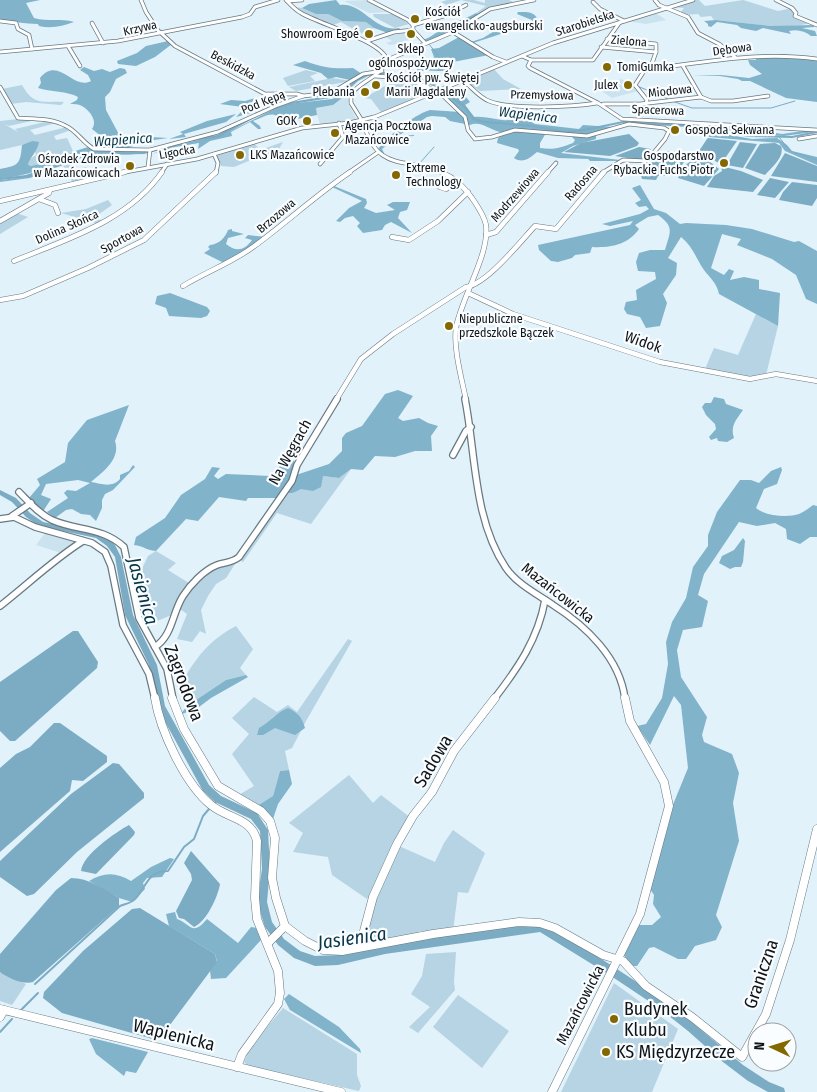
<svg xmlns="http://www.w3.org/2000/svg" width="817" height="1092" viewBox="0 0 817 1092" font-family="'Fira Sans Condensed',sans-serif">
<style>
.built{fill:#cbe3ef}
.green{fill:#b6d4e3}
.forest{fill:#81b3cb;fill-rule:evenodd}
.water{fill:#7bacc4}
.lines{fill:none;stroke-linecap:round;stroke-linejoin:round}
.stream-far1{stroke:#7bacc4;stroke-width:1}
.stream{stroke:#7bacc4;stroke-width:2}
.river{fill:#7bacc4;fill-rule:evenodd}
.minor-far3-casing{stroke:#6a7981;stroke-width:4.5}
.minor-far2-casing{stroke:#6a7981;stroke-width:5.5}
.minor-far1-casing{stroke:#6a7981;stroke-width:8}
.minor-casing{stroke:#6a7981;stroke-width:9}
.minor-far3{stroke:#fff;stroke-width:3}
.minor-far2{stroke:#fff;stroke-width:4.5}
.minor-far1{stroke:#fff;stroke-width:5.5}
.minor{stroke:#fff;stroke-width:8}
.poi-dot{fill:#836800;stroke:#fafdff;stroke-width:2}
.labels{text-anchor:middle;dominant-baseline:central;stroke-width:4.5;stroke-linejoin:round;paint-order:stroke}
.far-poi-label{font-size:12px;fill:#0e1417;stroke:#fafdff;text-anchor:start}
.far-street-label{font-size:12px;fill:#0e1417;stroke:#fafdff}
.far-water-label{font-size:14px;font-style:italic;fill:#083546;stroke:#fafdff}
.street-label{font-size:15px;fill:#0e1417;stroke:#fafdff}
.near-street-label{font-size:18px;fill:#0e1417;stroke:#fafdff}
.near-poi-label{font-size:18px;fill:#0e1417;stroke:#fafdff;text-anchor:start}
.near-water-label{font-size:19px;font-style:italic;fill:#083546;stroke:#fafdff}
</style>
<rect width="100%" height="100%" fill="#e1f2fb"/>
<g class="built">
<path d="M368,0L392,12L369,13L344,1Z"/>
<path d="M654,12L666,20L646,24L626,21Z"/>
<path d="M412,31L416,36L407,37L408,40L402,42L411,48L407,50L397,44L390,45L386,43L392,41L384,36L395,32Z"/>
<path d="M621,79L634,85L638,91L612,98L600,90L622,85L618,80Z"/>
<path d="M349,94L348,103L356,118L355,120L320,124L315,108L333,105L338,100Z"/>
<path d="M46,532L78,541V543L61,553L36,545Z"/>
</g>
<g class="green">
<path d="M447,0H474L485,3V0H509L517,4L494,8L479,15L476,13L486,6L461,0L447,5L441,2Z"/>
<path d="M695,0H699L705,6L743,0L778,11L792,8L795,10L794,15L811,23C779,31 746,22 714,20L711,16L701,17L698,14L684,15L680,13L684,8L670,7Z"/>
<path d="M294,7L302,8L316,14H328L342,21L366,22L374,28L355,36L346,32L353,29L341,22L331,26Z"/>
<path d="M373,14H394L409,24L395,28L374,17Z"/>
<path d="M493,68L503,79L521,89L480,91L463,80Z"/>
<path d="M306,70L318,73L310,76L315,81L288,86L283,78Z"/>
<path d="M332,78L351,81L296,91L289,87Z"/>
<path d="M405,79L434,90L381,112L371,99L364,98L385,86Z"/>
<path d="M22,85C34,106 42,101 64,102L61,105L26,102L11,104L2,89Z"/>
<path d="M28,118L40,119L9,126L4,124L18,132L15,129L49,121L56,123L30,130L35,135L67,127L71,130L54,136L56,140L67,138L73,151L55,161L30,166L28,164L30,159L36,155L32,141L22,145L0,150V121Z"/>
<path d="M283,142L273,159L263,155L234,167L221,166L217,155L254,143L260,150Z"/>
<path d="M70,162L73,170L87,167L84,180L73,183L63,165Z"/>
<path d="M108,200L112,205L95,217L104,221L98,224L61,213L86,209Z"/>
<path d="M16,213L28,217L0,234V222Z"/>
<path d="M756,314L778,326L766,375L753,378L705,369L714,348L738,355Z"/>
<path d="M351,469L311,524L277,513L243,562L239,560L283,493H293L323,476L339,478Z"/>
<path d="M156,551L176,563L168,570L192,585L174,614L157,621L140,573L148,556Z"/>
<path d="M235,564L226,578L216,584L208,596L201,610L206,634L200,631L192,642L177,639L187,614L180,609L186,595L209,573L216,567Z"/>
<path d="M236,626L253,649L240,668L246,675L226,680L193,702L184,679C198,655 211,639 236,626Z"/>
<path d="M348,639L352,641L306,721L292,748L285,751L289,770L280,771L273,796L257,806L237,796L254,786L232,754L249,734L232,718L254,697L277,712L288,705L297,712Z"/>
<path d="M349,775L373,803L381,795L411,818L367,899L332,875L328,857L293,852L303,833L289,823Z"/>
<path d="M453,830L485,853L468,893L458,892L453,931H419L420,934L368,941C368,907 385,876 399,846L435,862L444,843Z"/>
<path d="M456,952L454,982L455,990L418,1033L409,1027L430,1007L411,994L422,976L426,954Z"/>
<path d="M0,972L26,984L12,1005L0,1001Z"/>
<path d="M614,983L678,1029L652,1092H561Z"/>
<path d="M458,995L509,1031L482,1068L433,1027Z"/>
<path d="M283,1008L357,1054V1075L361,1086L359,1091L248,1066L244,1062L251,1046Z"/>
</g>
<g class="forest">
<path d="M0,0H40L26,3L34,18C48,22 61,18 74,22C63,26 51,29 39,26L38,24C25,24 13,21 0,21Z"/>
<path d="M336,0L340,5C363,2 375,33 399,28L401,30L388,33L374,28L366,22L342,21L328,14H316L302,8L309,4Z"/>
<path d="M518,12C528,12 536,11 539,23L522,28L526,31L516,29L473,43L471,42L483,38L501,27L498,25L502,23L518,26L532,22V20L517,14Z"/>
<path d="M476,13L479,15L452,31L425,43L422,40C432,38 438,30 446,26C456,21 466,19 476,13Z"/>
<path d="M716,20L771,26L815,25L814,27L802,28L815,31L817,36H811C805,31 797,29 789,31L791,34L763,28L756,31L741,28L737,25L717,22L711,27L708,26V24L704,21Z"/>
<path d="M461,36L489,55L453,62L446,67L449,69C436,75 424,65 413,76L407,74L421,67L437,65L431,61L434,57L431,49L439,48Z"/>
<path d="M168,41L172,44L155,57L136,66L118,64L117,61L137,53L146,46Z"/>
<path d="M783,54L817,59V102L786,98L750,81H742L738,79L720,76H692L721,75L749,78L762,74L750,65L748,60H756L755,55Z"/>
<path d="M305,61C324,68 334,69 353,68L362,74L350,80L336,77L328,79L321,73L293,65Z"/>
<path d="M84,67L94,71L102,69L110,72L120,68L125,69L127,73L116,79L110,92L105,97L106,110L123,142L129,143L151,137L168,138L140,142L125,150L108,149L106,140L92,129C98,121 90,111 82,106C78,104 74,104 70,104L77,100L78,97C68,91 50,92 38,88L41,83L40,78C58,55 74,91 91,81L88,75L80,70Z"/>
<path d="M446,88L456,94L466,97L470,102L465,105L474,117C485,116 492,119 502,120C514,121 525,117 535,124L579,129L583,125L613,127L596,134V139L573,146L561,153L620,160L619,161H590L588,159L558,158L537,152C530,158 523,164 514,158L519,151L518,149L497,143L498,138L507,132C493,135 482,118 468,126L466,117L439,91ZM546,133L570,135L575,140L573,143C560,148 553,150 540,148V143Z"/>
<path d="M340,96L342,98L333,105L316,108L317,115L282,122C275,108 264,117 253,121L260,126L261,129H258L250,122L231,132L232,136L210,141L198,149L199,143L175,147L152,154L175,145L223,135L268,112L288,104L332,99Z"/>
<path d="M255,98L249,107L251,113L236,117L243,110V107L220,104L231,100L245,101Z"/>
<path d="M430,110L460,112L465,117V124L450,121L445,117L432,116L427,117L398,136L414,135V136L397,137L382,149L384,153L381,154L377,150C390,135 411,116 430,110Z"/>
<path d="M236,114L226,122L184,134L186,137L169,139L183,134L180,132L207,121Z"/>
<path d="M670,123L725,126L743,130L752,128L765,129L769,132L782,134L810,130L814,132L784,136L764,135Z"/>
<path d="M696,129L752,139L777,138L787,145L792,151L817,157V165L785,151L779,143L709,137L708,132L686,130Z"/>
<path d="M32,141L39,142C37,152 31,156 28,164L30,166L55,161L72,152L88,147L126,152L147,151C129,159 106,150 86,154C55,161 33,177 0,178V169C19,165 20,165 22,145Z"/>
<path d="M105,154H112L103,163H96L97,159L87,157L78,159L30,178L0,182V180C38,177 68,157 105,154Z"/>
<path d="M640,185L654,209L666,213L680,224L686,223L726,225L752,229L794,242L799,241L817,251V304L806,299L796,275L772,259L737,245L741,239L722,234L711,268L724,275L729,269L734,271L730,280L744,277L759,280V289L780,293L778,326L719,294C717,283 710,278 704,270C695,257 694,248 681,237L668,258L677,263L676,275L663,294L667,303L660,326L646,328L640,317L627,314L624,309L626,302L637,300L636,290L656,279L655,272L638,271L636,262L639,253L650,250H665C670,232 675,227 658,215L648,217L635,225L639,229C628,245 610,248 592,247L590,253L575,255L572,258L558,262L551,261L539,250L538,245L630,225L633,221L610,226L602,224L640,214L649,209L646,206L639,207L635,203L641,200L632,188Z"/>
<path d="M334,186L366,199L367,203L364,208L376,213L395,210L387,205L393,202H410L407,210L400,212L398,218L412,233L391,222L385,225L382,230L363,233L357,226L360,223L353,216L345,218L340,222L336,221L349,208L362,201L332,187Z"/>
<path d="M232,229V231L244,234L228,238L226,244C236,252 244,251 252,240L245,238L248,235L266,237L221,266L222,262L204,253L210,249L208,247L210,245C219,244 225,238 228,230Z"/>
<path d="M170,293L207,307L210,311L207,316L201,318L169,316L166,308L155,304L157,296Z"/>
<path d="M398,390L413,396L398,418L403,421L419,418L428,423L438,426L431,436L432,451H415L395,457L375,456L363,470L351,469L339,478L323,476L321,487L313,491L301,489L293,493H281L277,498H248L246,501L219,497L198,521L186,519L156,551C145,550 144,546 134,545L136,537L165,518L181,495L205,479L212,467L220,468L214,476L218,479L226,474L270,476L280,466L277,461L284,458L293,460L296,465L293,476L329,464L342,451V438L346,433L362,426L385,394Z"/>
<path d="M714,397L724,399L726,404L743,410C736,420 730,426 734,438L727,442L718,441L717,438L711,440L709,437L716,429L715,424L706,415L702,407L705,403H711Z"/>
<path d="M129,405L115,441C121,459 103,472 91,482C102,484 112,488 120,479V475L129,471L133,465L135,467L113,490L105,494L102,500V508L96,521L90,515L81,514L72,509L66,510L55,518L47,512L68,498L64,493L67,490L76,491L90,483L78,480L46,484L41,495L51,499L42,513L29,498L40,485L37,479L65,462L68,443L87,420Z"/>
<path d="M781,467L782,470L777,484L764,489L756,508C765,516 788,518 799,514C804,512 809,508 813,505L817,506V537H810L800,544L787,539L786,529L775,523L757,526L739,522L704,574L698,595L708,601L702,627L683,630L677,650L681,677L707,717L702,735L704,742L732,754L739,773L733,803L739,841L716,915L722,927L716,940L695,946L686,959H678L654,947L649,948L637,966H631L624,955L638,925H652L661,917L653,904L654,895L650,889L672,807L688,768L681,705L674,696L650,745L637,726L646,724L662,698L668,664L666,642L672,622L686,598L693,567L708,546V535L717,512L740,480H751L759,483L771,471Z"/>
<path d="M743,538L745,541L743,562L741,567H735L730,569L719,563L722,556L734,550Z"/>
<path d="M246,675L248,677L211,698L199,707L180,715L187,706L226,680Z"/>
<path d="M288,708C298,713 302,717 305,728L295,735L275,728L263,735H257L259,728C269,723 277,712 288,708Z"/>
<path d="M289,770L292,784L278,804L272,822L257,806L273,796L280,771Z"/>
<path d="M170,858L174,859L162,877L147,878L143,883L145,889L132,902L119,898L89,881C104,872 116,872 131,881L151,867Z"/>
<path d="M175,912L177,919C191,924 192,937 207,919L238,943L251,927L257,928L261,940L226,978L211,979L210,970L217,961L215,954L169,926L166,914Z"/>
<path d="M289,994L339,1027L360,1049L361,1053L290,1010L284,999Z"/>
<path d="M92,1038L148,1052L136,1073L126,1071L124,1076L96,1054L89,1039Z"/>
</g>
<g class="water">
<path d="M629,134L639,143L637,146L610,156L564,152L581,143Z"/>
<path d="M707,139L708,138L737,141L721,164L711,159L695,157Z"/>
<path d="M740,142L757,144L743,168L727,165Z"/>
<path d="M775,143L781,146C785,157 772,167 765,175L745,168L760,144Z"/>
<path d="M639,147L651,149L644,159L640,160L615,156Z"/>
<path d="M661,151L679,152L687,158L674,176H658L656,180L642,179L641,175Z"/>
<path d="M785,153L817,166V182L771,176Z"/>
<path d="M691,160L709,161L719,169L704,186L678,178L681,170Z"/>
<path d="M721,166L741,171L763,180L753,192L707,187L714,176L722,171Z"/>
<path d="M770,178L789,182L775,198L757,195Z"/>
<path d="M792,182L817,185V198L812,206L779,200L783,192Z"/>
<path d="M73,631H78L98,662L97,668L15,741H10L0,731V682Z"/>
<path d="M54,723H60L107,756V762L83,781L72,780L70,791L0,852V768L16,754L30,747Z"/>
<path d="M113,763L119,764L144,793V798L77,852L34,894L27,896L0,877V861L71,794Z"/>
<path d="M129,825L135,832L134,835L96,874L81,871C82,855 116,832 129,825Z"/>
<path d="M191,851L220,884C218,897 206,922 194,927L184,919L179,918L176,911L192,880L191,874L184,863Z"/>
<path d="M71,878C89,878 104,889 119,898V906L33,982C23,985 8,978 0,972V954L56,890Z"/>
<path d="M140,908L215,954L217,962L161,1037L156,1040L62,1013L43,998L44,992L83,951L132,909Z"/>
</g>
<g class="lines">
<g class="stream-far1">
<path d="M439,36L487,9"/>
<path d="M408,76L420,69L445,66V64L439,61L437,54L428,43"/>
<path d="M637,86L647,90"/>
<path d="M649,90L694,88"/>
<path d="M651,91L668,99"/>
<path d="M672,101L692,108H771L795,101"/>
<path d="M779,137L790,151L817,160"/>
<path d="M419,164L434,147"/>
</g>
<g class="stream">
<path d="M214,804L218,799"/>
<path d="M35,984L120,906C124,904 132,903 135,899C146,889 146,871 168,871L184,847L194,839L203,816L209,809"/>
<path d="M21,1010L38,993"/>
<path d="M0,1032L12,1019"/>
</g>
<g class="river">
<path d="M385,72L404,74L424,79L439,86L465,105L475,118L484,121L533,125L564,131L584,129L623,121L687,125L749,135L792,136L817,131V133L792,138L749,137L687,127L623,123L584,131L564,133L533,127L484,123L473,120L463,107L437,88L422,81L404,76L385,74L368,76L358,81L345,93L337,97L292,104L270,111L268,110L291,102L335,95L343,91L356,79L366,74Z"/>
<path d="M255,115L258,116L220,137L187,142L185,141L187,140L217,135Z"/>
<path d="M174,144L176,145V146L144,154L89,155L29,177L0,180V178L26,175L88,153L144,152Z"/>
<path d="M0,490L16,498L30,513L43,522L100,534L110,540L115,545L121,557L133,615L157,665L165,706L209,785L221,796L257,813L268,830L270,869L267,902L272,922L284,939L300,951L315,956L338,955L385,944L541,922L597,956L649,990L682,1014L743,1065L769,1082L784,1088L785,1092H768L748,1081L723,1062L688,1031L659,1008L608,974L540,932L385,954L338,965L315,966L294,958L278,945L265,927L257,902L262,869L260,831L251,819L215,802L203,791L157,707L149,665L125,615L115,557L107,546L96,538L39,526L26,517L12,502L0,495Z"/>
</g>
<defs>
<g id="minor-far3">
<path d="M141,0L146,12L159,32"/>
<path d="M286,0C291,5 295,10 301,13C319,24 382,41 387,60"/>
<path d="M369,0L408,20L413,25V30L425,43"/>
<path d="M655,0L659,5L688,17L698,33L719,44L735,57"/>
<path d="M776,0L792,8L796,13L795,16L817,25"/>
<path d="M287,1L302,0"/>
<path d="M593,2L600,9L624,21"/>
<path d="M0,21L16,23L18,29L29,35L32,49"/>
<path d="M92,23L103,43"/>
<path d="M413,25L447,15L466,5"/>
<path d="M160,32L175,46L265,94H297L303,96"/>
<path d="M453,32L493,57L506,62"/>
<path d="M607,39L656,44V52"/>
<path d="M367,41L394,32L413,30"/>
<path d="M68,46L80,66"/>
<path d="M601,47L656,52L650,69L644,71L635,85L647,100L646,104"/>
<path d="M0,52L118,41L242,17L250,14L255,7L278,0"/>
<path d="M522,56L531,60L528,66L530,68L598,103L622,119L817,130"/>
<path d="M387,60L453,32L490,9L534,0"/>
<path d="M531,60H593L620,22"/>
<path d="M683,66L701,97"/>
<path d="M650,69C706,62 760,51 817,59"/>
<path d="M375,76L405,78L439,92L465,117L468,130L475,139L492,137L515,130L587,136L629,124L664,128L669,131L665,139L647,161L623,160L602,173"/>
<path d="M461,80C471,85 478,97 489,101C510,110 573,107 597,103"/>
<path d="M0,87L18,118C34,119 52,118 66,126C77,131 83,143 94,149L150,150L218,132L278,105L303,96L331,93L363,74L382,71"/>
<path d="M603,104H640L701,97L711,101H733L768,96"/>
<path d="M372,118L553,43L693,0"/>
<path d="M361,119L351,103V94C362,80 381,77 387,60"/>
<path d="M363,122C378,174 404,156 444,173"/>
<path d="M799,139L817,136"/>
<path d="M214,154L218,163L216,173"/>
<path d="M320,164L343,137L339,123"/>
<path d="M148,167L150,150"/>
<path d="M120,173L197,159L302,128L349,123L374,117"/>
<path d="M161,173L167,164"/>
<path d="M348,173L377,153"/>
<path d="M547,173L556,163"/>
</g>
<g id="minor-far2">
<path d="M441,172C455,178 463,186 472,198C478,207 484,215 486,225C490,254 461,298 456,328C453,348 462,380 466,400"/>
<path d="M440,187L446,189L457,180"/>
<path d="M39,199L55,205L58,213"/>
<path d="M0,201L125,172"/>
<path d="M0,221L49,193L50,190"/>
<path d="M486,235L496,232L548,172"/>
<path d="M392,237L409,240L438,221L468,192"/>
<path d="M14,261C67,239 128,221 162,172"/>
<path d="M183,286C206,272 231,263 253,247C286,223 316,195 350,172"/>
<path d="M468,293L513,314L660,362L750,379L776,374L817,381"/>
<path d="M0,300L23,296L88,268L144,240L216,172"/>
<path d="M336,400L361,359L393,334L466,287C487,284 520,242 535,226L556,229L604,172"/>
</g>
<g id="minor-far1">
<path d="M465,399C476,454 473,519 506,568C517,584 537,594 553,605C586,626 620,658 625,699"/>
<path d="M453,455L466,431L471,427"/>
<path d="M19,492C29,502 39,514 52,520C77,531 103,527 124,547L139,618L167,669L173,699"/>
<path d="M12,516L31,503"/>
<path d="M0,519L14,517L35,527L92,543L105,552L111,566L123,625L149,674L155,699"/>
<path d="M0,606C27,585 54,559 83,541"/>
<path d="M155,647C173,635 172,613 183,596C190,585 204,570 217,565C226,562 232,563 239,557L292,481L297,465L337,399"/>
<path d="M494,699C518,668 538,639 545,600"/>
</g>
<g id="minor">
<path d="M155,698C160,730 185,784 211,805C228,819 251,817 257,841L255,898L257,919L278,971L280,993L278,1004L242,1054L237,1067"/>
<path d="M172,698L184,729L218,786L261,811L270,821L275,838L272,878L276,898L285,926L305,941L323,950L342,951L433,934L519,922L540,923L555,928L603,955L623,961L646,986L692,1017L742,1057L766,1014L790,940L817,829"/>
<path d="M268,943L285,926"/>
<path d="M363,945L364,931L373,897L397,844L413,816L432,792L454,751L495,698"/>
<path d="M0,1009L341,1092"/>
<path d="M0,1017L4,1010"/>
<path d="M552,1092L640,914L669,806L664,782L630,721L625,698"/>
</g>
</defs>
<use href="#minor-far3" class="minor-far3-casing"/>
<use href="#minor-far2" class="minor-far2-casing"/>
<use href="#minor-far1" class="minor-far1-casing"/>
<use href="#minor" class="minor-casing"/>
<use href="#minor-far3" class="minor-far3"/>
<use href="#minor-far2" class="minor-far2"/>
<use href="#minor-far1" class="minor-far1"/>
<use href="#minor" class="minor"/>
</g>
<g class="poi-dot">
<circle cx="415" cy="19" r="5"/>
<circle cx="369" cy="34" r="5"/>
<circle cx="411" cy="34" r="5"/>
<circle cx="607" cy="67" r="5"/>
<circle cx="376" cy="85" r="5"/>
<circle cx="628" cy="85" r="5"/>
<circle cx="365" cy="92" r="5"/>
<circle cx="307" cy="121" r="5"/>
<circle cx="675" cy="130" r="5"/>
<circle cx="335" cy="133" r="5"/>
<circle cx="240" cy="155" r="5"/>
<circle cx="724" cy="163" r="5"/>
<circle cx="130" cy="166" r="5"/>
<circle cx="396" cy="175" r="5"/>
<circle cx="449" cy="326" r="5"/>
<circle cx="614" cy="1019" r="5"/>
<circle cx="606" cy="1052" r="5"/>
</g>
<g class="labels">
<g class="far-poi-label">
<text x="425" y="12">Kościół<tspan x="425" dy="14">ewangelicko-augsburski</tspan></text>
<text x="359" y="34" text-anchor="end">Showroom Egoé</text>
<text x="411" y="49" text-anchor="middle">Sklep<tspan x="411" dy="14">ogólnospożywczy</tspan></text>
<text x="617" y="67">TomiGumka</text>
<text x="386" y="78">Kościół pw. Świętej<tspan x="386" dy="14">Marii Magdaleny</tspan></text>
<text x="618" y="85" text-anchor="end">Julex</text>
<text x="355" y="92" text-anchor="end">Plebania</text>
<text x="297" y="121" text-anchor="end">GOK</text>
<text x="345" y="126">Agencja Pocztowa<tspan x="345" dy="14">Mazańcowice</tspan></text>
<text x="685" y="130">Gospoda Sekwana</text>
<text x="250" y="155">LKS Mazańcowice</text>
<text x="714" y="156" text-anchor="end">Gospodarstwo<tspan x="714" dy="14">Rybackie Fuchs Piotr</tspan></text>
<text x="120" y="159" text-anchor="end">Ośrodek Zdrowia<tspan x="120" dy="14">w Mazańcowicach</tspan></text>
<text x="406" y="168">Extreme<tspan x="406" dy="14">Technology</tspan></text>
<text x="459" y="319">Niepubliczne<tspan x="459" dy="14">przedszkole Bączek</tspan></text>
</g>
<g class="far-street-label">
<text transform="translate(585 23) rotate(-18)">Starobielska</text>
<text transform="translate(140 28) rotate(-13)">Krzywa</text>
<text transform="translate(629 41) rotate(5)">Zielona</text>
<text transform="translate(732 49) rotate(-8)">Dębowa</text>
<text transform="translate(233 65) rotate(28)">Beskidzka</text>
<text transform="translate(670 91) rotate(-6)">Miodowa</text>
<text transform="translate(542 95) rotate(1)">Przemysłowa</text>
<text transform="translate(263 102) rotate(-22)">Pod Kępą</text>
<text transform="translate(658 110) rotate(2)">Spacerowa</text>
<text transform="translate(177 152) rotate(-10)">Ligocka</text>
<text transform="translate(581 183) rotate(-49)">Radosna</text>
<text transform="translate(515 195) rotate(-49)">Modrzewiowa</text>
<text transform="translate(276 216) rotate(-40)">Brzozowa</text>
<text transform="translate(67 227) rotate(-24)">Dolina Słońca</text>
<text transform="translate(122 239) rotate(-29)">Sportowa</text>
</g>
<g class="far-water-label">
<text transform="translate(528 115) rotate(7)">Wapienica</text>
<text transform="translate(123 140) rotate(-4)">Wapienica</text>
</g>
<g class="street-label">
<text transform="translate(643 342) rotate(19)">Widok</text>
<text transform="translate(290 452) rotate(-61)">Na Węgrach</text>
<text transform="translate(558 593) rotate(38)">Mazańcowicka</text>
<text transform="translate(580 1005) rotate(-63)">Mazańcowicka</text>
</g>
<g class="near-street-label">
<text transform="translate(184 683) rotate(69)">Zagrodowa</text>
<text transform="translate(433 761) rotate(-59)">Sadowa</text>
<text transform="translate(761 974) rotate(-71)">Graniczna</text>
<text transform="translate(174 1035) rotate(14)">Wapienicka</text>
</g>
<g class="near-poi-label">
<text x="624" y="1009">Budynek<tspan x="624" dy="21">Klubu</tspan></text>
<text x="616" y="1052">KS Międzyrzecze</text>
</g>
<g class="near-water-label">
<text transform="translate(143 591) rotate(74)">Jasienica</text>
<text transform="translate(352 938) rotate(-8)">Jasienica</text>
</g>
</g>
<g transform="translate(772 1047) rotate(274)"><circle r="24" fill="#fafdff" stroke="#9ca0a2"/>
<path d="M0-4L9 19L0 12L-9 19Z" fill="#836800"/>
<text y="-8" font-size="14" font-weight="bold" text-anchor="middle" fill="#0e1417">N</text>
</g>
</svg>
